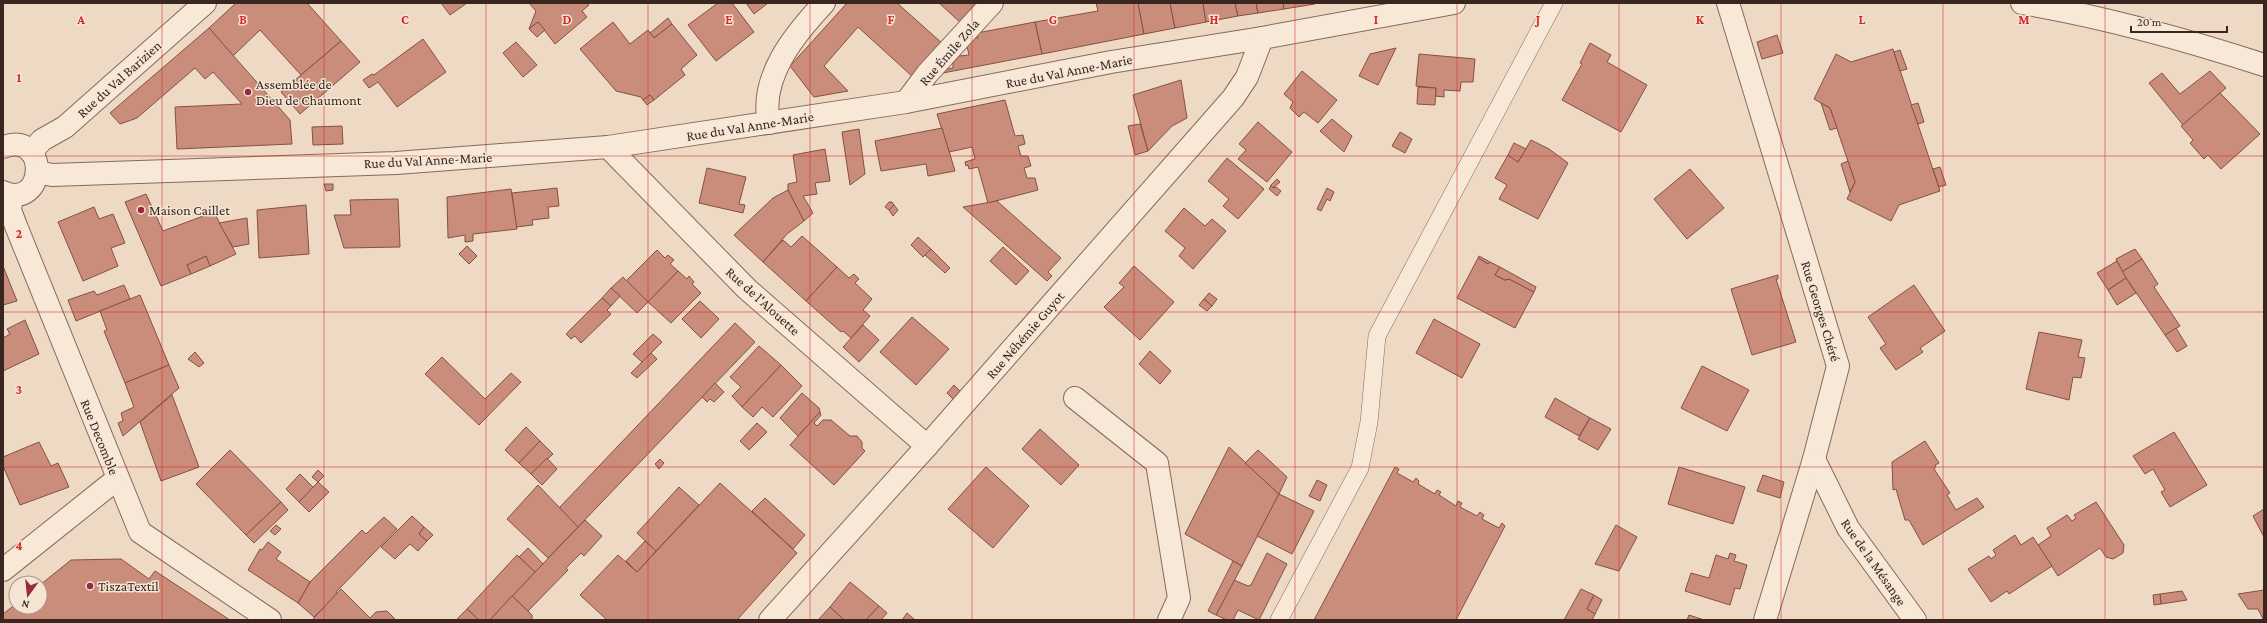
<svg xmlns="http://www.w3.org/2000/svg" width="2267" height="623" viewBox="0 0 2267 623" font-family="'Crimson Pro',serif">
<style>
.building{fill:#ca8d7b;stroke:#865041}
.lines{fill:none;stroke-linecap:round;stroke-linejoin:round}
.service-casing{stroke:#876a5b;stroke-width:18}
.minor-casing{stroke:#876a5b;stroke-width:24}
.tertiary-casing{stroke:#876a5b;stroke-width:24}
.service{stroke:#f8e8d7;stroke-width:17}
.minor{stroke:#f8e8d7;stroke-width:22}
.tertiary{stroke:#f8e8d7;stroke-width:22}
.grid{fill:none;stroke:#d62828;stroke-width:1;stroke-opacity:0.55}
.poi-dot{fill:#952c41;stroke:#f5e5d4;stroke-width:1.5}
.labels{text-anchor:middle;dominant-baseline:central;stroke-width:3;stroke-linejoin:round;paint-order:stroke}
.street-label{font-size:14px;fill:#38261f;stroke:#f5e5d4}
.poi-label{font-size:14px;fill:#38261f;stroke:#f5e5d4;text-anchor:start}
.grid-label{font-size:13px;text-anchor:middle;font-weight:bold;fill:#d62828;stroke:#f5e5d4;stroke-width:3;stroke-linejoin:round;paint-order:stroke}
</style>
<rect width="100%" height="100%" fill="#edd9c4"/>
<g class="building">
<path d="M236,3H307L341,41L301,75L260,30L233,56L209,28Z"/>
<path d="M441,3H467L450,15Z"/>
<path d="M529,3H587L589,5L582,11L587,17L555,44L538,22L529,29L536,11Z"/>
<path d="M718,3H732L754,32L716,61L688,25Z"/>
<path d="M746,3H768L754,14Z"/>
<path d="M847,3H897L943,44L914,78L858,27L824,66L848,91L814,97L790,66Z"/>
<path d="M939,3H977L979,5L962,24Z"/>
<path d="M1096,3H1138L1144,34L1042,54L1035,22L1098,11Z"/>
<path d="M1138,3H1170L1175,28L1144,34Z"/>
<path d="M1170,3H1203L1206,22L1175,28Z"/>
<path d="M1203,3H1235L1238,16L1206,22Z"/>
<path d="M1235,3H1256L1258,13L1238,16Z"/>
<path d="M1256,3H1283L1284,9L1258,13Z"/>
<path d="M1283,3H1315V4L1284,9Z"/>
<path d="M668,18L672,24L654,38L650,33Z"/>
<path d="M538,22L545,30L537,37L529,29Z"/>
<path d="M613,22L630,44L648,30L654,38L672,24L697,55L681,69L685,75L654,100L650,95L643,100L641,97L616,91L580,49Z"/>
<path d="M1035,22L1042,54L943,73L942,70L953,68V63L959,56L969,55L967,46L974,38H978L977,33Z"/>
<path d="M209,28L290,120L292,144L177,149L175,107L242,104L213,72L205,79L195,68L137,118L120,124L110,113Z"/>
<path d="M1777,35L1783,53L1762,59L1757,42Z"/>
<path d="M423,39L446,72L397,107L378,82L369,88L363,80L372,74L374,75Z"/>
<path d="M341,41L360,62L300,114L281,92Z"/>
<path d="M516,42L537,65L523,77L503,53Z"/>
<path d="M1590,43L1611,55L1607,62L1647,85L1621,132L1562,100L1582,64L1580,63Z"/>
<path d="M1396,48L1378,85L1359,76L1370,54Z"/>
<path d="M1893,49L1940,191L1899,205L1891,221L1847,199L1855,182L1830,108L1814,99L1836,54L1851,62Z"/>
<path d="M1900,50L1907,69L1900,71L1894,52Z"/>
<path d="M1419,54L1475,59L1473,82H1461L1460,91L1444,90V97L1435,96L1436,88L1416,86Z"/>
<path d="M1302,71L1337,100L1318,123L1304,112L1299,117L1290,108L1293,102L1284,94Z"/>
<path d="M2210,71L2226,88L2183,125L2149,83L2162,73L2180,94Z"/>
<path d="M1181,80L1187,118L1172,126L1148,151L1133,95Z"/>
<path d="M1418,87L1436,88L1435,105L1417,104Z"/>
<path d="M2220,93L2260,134L2221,169L2208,155L2204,159L2190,143L2193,140L2181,126Z"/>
<path d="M650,95L654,100L647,105L643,100Z"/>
<path d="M1005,100L1015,136L1023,135L1025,144L1018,146L1021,156H1028L1031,166L1024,168L1027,178H1035L1038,190L988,203L978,167L969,169L968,165L966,166L965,162L975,159L972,147L949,152L937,114Z"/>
<path d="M1821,103L1830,108L1837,128L1830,130Z"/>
<path d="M1918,103L1924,122L1918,124L1911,105Z"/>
<path d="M1332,119L1352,136L1344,152L1320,131Z"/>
<path d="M1258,122L1292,152L1267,182L1238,159L1246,150L1239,144Z"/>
<path d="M1140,124L1148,151L1135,155L1128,126Z"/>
<path d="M342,126L343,144L313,145L312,127Z"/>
<path d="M942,128L955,171L928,176L926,164L881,171L875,141Z"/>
<path d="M859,129L865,174L850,185L842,132Z"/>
<path d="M1400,132L1412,139L1405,153L1392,146Z"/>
<path d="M1531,140L1549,149L1568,163L1538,219L1499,199L1507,185L1495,178L1508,155L1518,162Z"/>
<path d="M1514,143L1526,149L1518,162L1508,155Z"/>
<path d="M825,149L830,181L815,183L817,194L803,196L813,213L804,221L788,190V184L797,182L793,155Z"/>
<path d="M1227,158L1264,189L1238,219L1223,206L1229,199L1208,181Z"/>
<path d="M1848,161L1855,182L1850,192L1841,164Z"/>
<path d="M1940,167L1946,185L1939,187L1933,169Z"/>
<path d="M707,168L746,177L739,204L745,205L743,213L699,203Z"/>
<path d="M1690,169L1724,208L1687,239L1654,199Z"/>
<path d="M1277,179L1280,182L1273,188L1270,186Z"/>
<path d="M324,184H333V190L326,191Z"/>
<path d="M1271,186L1273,188L1276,187L1281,191L1277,196L1269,189Z"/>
<path d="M557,188L559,206L548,207L549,218L532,220L533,225L516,227L512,193Z"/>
<path d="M1327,188L1334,192L1330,201L1327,199L1321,211L1317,209Z"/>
<path d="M511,189L517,229L473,234V241L465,242V235L448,238L447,197Z"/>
<path d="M788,190L804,221L787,234L763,262L734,235L773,198Z"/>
<path d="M146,194L163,231L214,212L236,254L210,266L206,256L187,265L191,274L161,286L125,202Z"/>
<path d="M398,199L400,247L344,248L334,215H351L350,200Z"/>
<path d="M997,201L1061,258L1048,272L1052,276L1047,281L963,207Z"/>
<path d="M889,202H892L894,205L889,210L885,207Z"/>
<path d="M306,205L309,254L259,258L257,210Z"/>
<path d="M894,205L898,210L893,216L889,210Z"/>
<path d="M94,207L99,219L113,214L125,243L111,248L118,266L83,281L58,222Z"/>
<path d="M1184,208L1205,226L1212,219L1226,231L1193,269L1179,256L1185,248L1165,231Z"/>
<path d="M247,218L249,244L233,247L219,223Z"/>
<path d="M802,236L837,267L806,301L763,262L783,240L791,247Z"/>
<path d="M918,237L931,249L923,257L911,245Z"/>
<path d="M467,246L477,256L469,264L459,254Z"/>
<path d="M1003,247L1029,271L1016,285L990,261Z"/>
<path d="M931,249L950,268L945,273L925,255Z"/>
<path d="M2135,249L2142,259L2122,272L2116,259Z"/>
<path d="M657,250L665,258L668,255L674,260L670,264L678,271L648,302L626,281Z"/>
<path d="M206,256L210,266L191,274L187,265Z"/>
<path d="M1479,256L1490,262L1488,264L1478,258Z"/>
<path d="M1478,258L1488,264L1490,262L1500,267L1495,275L1505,280L1509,279L1534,292L1515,328L1457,298Z"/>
<path d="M2142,259L2158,284L2154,287L2180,326L2165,335L2122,272Z"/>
<path d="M2117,261L2126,278L2108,290L2097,273Z"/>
<path d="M3,266L17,301L3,305Z"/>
<path d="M1134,266L1174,302L1140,340L1104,307L1124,287L1119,283Z"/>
<path d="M837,267L849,278L854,274L859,279L855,283L872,299L863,310L870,316L851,338L843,331L841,332L806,301Z"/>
<path d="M1500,267L1536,287L1534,292L1509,279L1505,280L1495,275Z"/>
<path d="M678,271L687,279L689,276L694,282L692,284L701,293L671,323L648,302Z"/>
<path d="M1778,275V279H1776L1796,342L1752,355L1731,289Z"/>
<path d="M623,277L648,302L637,313L611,288Z"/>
<path d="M2126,278L2136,293L2117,305L2108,290Z"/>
<path d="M124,285L130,299L76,321L68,300L94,291L97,295Z"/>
<path d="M1914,285L1945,331L1920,348L1923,352L1896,370L1880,348L1886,344L1868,317Z"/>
<path d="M611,288L620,296L611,306L602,298Z"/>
<path d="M1209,293L1217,299L1212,306L1204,299Z"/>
<path d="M140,295L169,365L125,383L104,331L107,330L100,311Z"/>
<path d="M602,298L611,306L607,310L611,314L581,343L575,336L571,339L566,334Z"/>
<path d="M1204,299L1212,306L1207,311L1199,305Z"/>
<path d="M700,301L719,319L701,338L682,319Z"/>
<path d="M912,317L949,349L916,385L880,352Z"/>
<path d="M1434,319L1480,344L1462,378L1416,353Z"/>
<path d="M25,320L39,354L3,371V338L10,334L7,329Z"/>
<path d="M735,323L755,342L578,527L560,509V507Z"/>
<path d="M863,325L879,340L859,362L843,347Z"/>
<path d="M2176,328L2187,346L2177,352L2165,335Z"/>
<path d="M2039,332L2082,340L2078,357L2085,358L2081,378L2073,377L2069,400L2026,389Z"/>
<path d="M653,334L662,342L642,362L633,354Z"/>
<path d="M759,346L781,365L742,407L732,396L741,387L730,377Z"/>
<path d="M1150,351L1171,371L1160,384L1139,364Z"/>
<path d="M195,352L204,363L199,367L188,359Z"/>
<path d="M651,353L657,359L637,378L631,373Z"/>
<path d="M442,357L485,399L511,373L521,382L479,425L425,374Z"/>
<path d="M169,365L179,388L123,436L118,423L123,421L121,413L134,407L125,383Z"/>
<path d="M781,365L802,386L773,417L762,407L753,417L742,407Z"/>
<path d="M1702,366L1749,390L1727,431L1681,408Z"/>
<path d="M715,383L724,392L714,402L710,399L707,402L702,397Z"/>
<path d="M954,385L960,391L953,399L947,393Z"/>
<path d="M802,393L819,408L820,412L798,436L780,418Z"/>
<path d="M172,395L199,467L161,481L140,422Z"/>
<path d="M1555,398L1590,418L1579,436L1545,417Z"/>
<path d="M820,412L821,415L814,423L817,426L823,420H831L850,436H857L862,442V448L865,451L834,485L790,445Z"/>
<path d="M1590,418L1611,429L1598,450L1578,439Z"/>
<path d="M757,423L767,432L749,450L740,441Z"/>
<path d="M526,427L540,441L519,463L505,450Z"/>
<path d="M1040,429L1079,465L1061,485L1022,449Z"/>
<path d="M2174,432L2207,485L2170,507L2161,492L2165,490L2153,469L2145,474L2133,456Z"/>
<path d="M540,441L553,454L531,474L519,463Z"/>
<path d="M1925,441L1939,463L1935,465L1936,467L1934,469L1950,493L1947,495L1956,510L1977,498L1984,507L1923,545L1909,520H1905L1896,489L1893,490L1892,462Z"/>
<path d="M39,442L51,466L58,463L69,487L20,505L3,466V457Z"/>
<path d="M1229,447L1279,494L1242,566L1185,534Z"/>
<path d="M230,450L281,502L246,535L196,484Z"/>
<path d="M1258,450L1287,477L1279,494L1245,463Z"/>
<path d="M547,458L557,469L542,485L531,474Z"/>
<path d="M660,459L664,463L659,469L655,464Z"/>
<path d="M986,467L1029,506L993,548L948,509Z"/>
<path d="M1395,467L1399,469L1397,473L1413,482L1416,478L1419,481L1418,484L1435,494L1437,490L1441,492L1439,495L1456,506L1458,501L1462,503L1460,507L1477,516L1480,512L1484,515L1482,519L1499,528L1502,523L1505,526L1456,620H1314Z"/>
<path d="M1679,467L1745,487L1733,524L1668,504Z"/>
<path d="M318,470L324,476L318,482L312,477Z"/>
<path d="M300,474L314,488L299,502L286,489Z"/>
<path d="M1763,475L1784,482L1780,498L1757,491Z"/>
<path d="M1317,480L1327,485L1320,501L1309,496Z"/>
<path d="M318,482L329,492L309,512L299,502Z"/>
<path d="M720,483L797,553L737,620H607L580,595L618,555L637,572Z"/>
<path d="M538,485L578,527L548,558L507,519Z"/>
<path d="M679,487L699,505L656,551L637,533Z"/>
<path d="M1279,494L1314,511L1292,554L1257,536Z"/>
<path d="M765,498L805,535L793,549L752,511Z"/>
<path d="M281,502L288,510L254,543L246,535Z"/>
<path d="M2096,502L2124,545L2123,553L2113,559L2106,557L2100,548L2058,576L2038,545L2051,536L2047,528L2067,515L2072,521L2076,518L2074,515Z"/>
<path d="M2264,509V537L2253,516Z"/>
<path d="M412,516L424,527L419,534L427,541L418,551L410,544L395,559L381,547Z"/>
<path d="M384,517L397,529L336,592L337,594L314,617L298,603L310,582L362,530L366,534Z"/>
<path d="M585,520L602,536L584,556L581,553L566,568L568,570L528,611L512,596Z"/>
<path d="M276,525L281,529L275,535L270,531Z"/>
<path d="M1616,525L1637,537L1619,571L1595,564Z"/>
<path d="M424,527L433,535L427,541L419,534Z"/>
<path d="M2015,535L2021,545L2033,537L2052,566L2009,594L2007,591L1991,602L1968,569L1989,556L1991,559L1996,555L1993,550Z"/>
<path d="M645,541L656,551L637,572L626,561Z"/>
<path d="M268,542L281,552L276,559L310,582L298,603L248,570L260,549L262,550Z"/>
<path d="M528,548L543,564L535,572L519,557Z"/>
<path d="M1267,553L1287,564L1259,620L1238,610L1233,620H1227L1216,615L1234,580L1248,586L1251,585Z"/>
<path d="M1730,553L1736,555L1734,561L1747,565L1740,589L1735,588L1730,605L1685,591L1691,573L1709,578L1716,555L1728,559Z"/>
<path d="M517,555L535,572L490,620H479L467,609Z"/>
<path d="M121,559L149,579L155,571L230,620H3V614L16,604V607H40V585L71,560Z"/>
<path d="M1233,561L1242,566L1216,615L1208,611Z"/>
<path d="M850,582L879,606L866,620H844L830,607Z"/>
<path d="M341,589L370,618L376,612L387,611L396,620H312Z"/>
<path d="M1581,589L1594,595L1587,609L1595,614L1592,620H1564Z"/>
<path d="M2264,590V620H2261L2263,619L2258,609H2248L2238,594Z"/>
<path d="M2182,591L2187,600L2161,604L2160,594Z"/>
<path d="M2160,594L2161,604L2154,605L2153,595Z"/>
<path d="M1594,595L1602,600L1595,614L1587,609Z"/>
<path d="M512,596L532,615V620H490Z"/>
<path d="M879,606L887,613L881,620H866Z"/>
<path d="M830,607L844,620H818Z"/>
<path d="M467,609L479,620H456Z"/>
<path d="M907,613L915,620H902Z"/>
<path d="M1689,615L1704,620H1687Z"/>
</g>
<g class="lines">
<defs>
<path id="service" d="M1279,620L1360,468L1369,422L1377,336L1554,3"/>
<g id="minor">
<path d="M1728,3L1838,366L1814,459L1765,620"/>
<path d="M2022,3C2105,17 2184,39 2264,65"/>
<path d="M906,102L927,74L992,3"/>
<path d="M769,123C759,77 795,34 824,3"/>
<path d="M3,147C50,130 46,211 3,192"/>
<path d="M608,147L747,289L927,446"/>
<path d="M38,172L52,175L396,163L608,147L906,102L1111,62L1262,38L1454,3"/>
<path d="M12,195L10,210L16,226L140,532L270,620"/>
<path d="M1075,398L1157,463L1179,598L1169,620"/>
<path d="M1814,459L1848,528L1915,620"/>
<path d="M3,570L117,479"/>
<path d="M770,620L927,446L1233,98L1247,77L1262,38"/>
</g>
<path id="tertiary" d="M31,152L42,140L65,127L205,3"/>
</defs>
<use href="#service" class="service-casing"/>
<use href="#minor" class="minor-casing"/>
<use href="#tertiary" class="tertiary-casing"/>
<use href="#service" class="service"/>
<use href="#minor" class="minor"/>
<use href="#tertiary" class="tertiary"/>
</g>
<path class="grid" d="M162,3V620M324,3V620M486,3V620M648,3V620M810,3V620M972,3V620M1134,3V620M1295,3V620M1457,3V620M1619,3V620M1781,3V620M1943,3V620M2105,3V620M3,156H2264M3,312H2264M3,467H2264"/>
<g class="poi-dot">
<circle cx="248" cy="92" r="4"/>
<circle cx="141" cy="210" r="4"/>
<circle cx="90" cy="586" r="4"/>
</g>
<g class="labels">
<g class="street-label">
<text transform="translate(949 52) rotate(-49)">Rue Émile Zola</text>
<text transform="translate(1069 71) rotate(-11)">Rue du Val Anne-Marie</text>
<text transform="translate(119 79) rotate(-42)">Rue du Val Barizien</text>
<text transform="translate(750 126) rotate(-9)">Rue du Val Anne-Marie</text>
<text transform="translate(428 160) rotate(-3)">Rue du Val Anne-Marie</text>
<text transform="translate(763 301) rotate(42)">Rue de l'Alouette</text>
<text transform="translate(1821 311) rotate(73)">Rue Georges Chéré</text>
<text transform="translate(1025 335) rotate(-49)">Rue Néhémie Guyot</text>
<text transform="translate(100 437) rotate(68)">Rue Decomble</text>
<text transform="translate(1874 562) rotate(55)">Rue de la Mésange</text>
</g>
<g class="poi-label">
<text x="256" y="84">Assemblée de<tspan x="256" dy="16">Dieu de Chaumont</tspan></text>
<text x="149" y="210">Maison Caillet</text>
<text x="98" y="586">TiszaTextil</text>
</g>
</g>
<g class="grid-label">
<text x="81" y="24">A</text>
<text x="243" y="24">B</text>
<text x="405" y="24">C</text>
<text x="567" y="24">D</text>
<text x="729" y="24">E</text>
<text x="891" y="24">F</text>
<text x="1053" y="24">G</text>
<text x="1214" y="24">H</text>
<text x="1376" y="24">I</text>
<text x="1538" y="24">J</text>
<text x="1700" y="24">K</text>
<text x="1862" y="24">L</text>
<text x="2024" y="24">M</text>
<text x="19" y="82">1</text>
<text x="19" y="238">2</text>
<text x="19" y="394">3</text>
<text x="19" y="550">4</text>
</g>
<rect width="2267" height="623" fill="none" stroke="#38261f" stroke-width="8"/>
<g transform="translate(28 595) rotate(195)"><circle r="19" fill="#f5e5d4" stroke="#a9998c"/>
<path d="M0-3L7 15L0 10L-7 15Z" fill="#952c41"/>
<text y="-6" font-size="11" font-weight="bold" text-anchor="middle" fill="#38261f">N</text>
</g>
<path d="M2131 26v6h96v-6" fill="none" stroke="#38261f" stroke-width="2"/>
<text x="2137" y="26" font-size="12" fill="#38261f" stroke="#f5e5d4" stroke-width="3" paint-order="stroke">20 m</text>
</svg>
